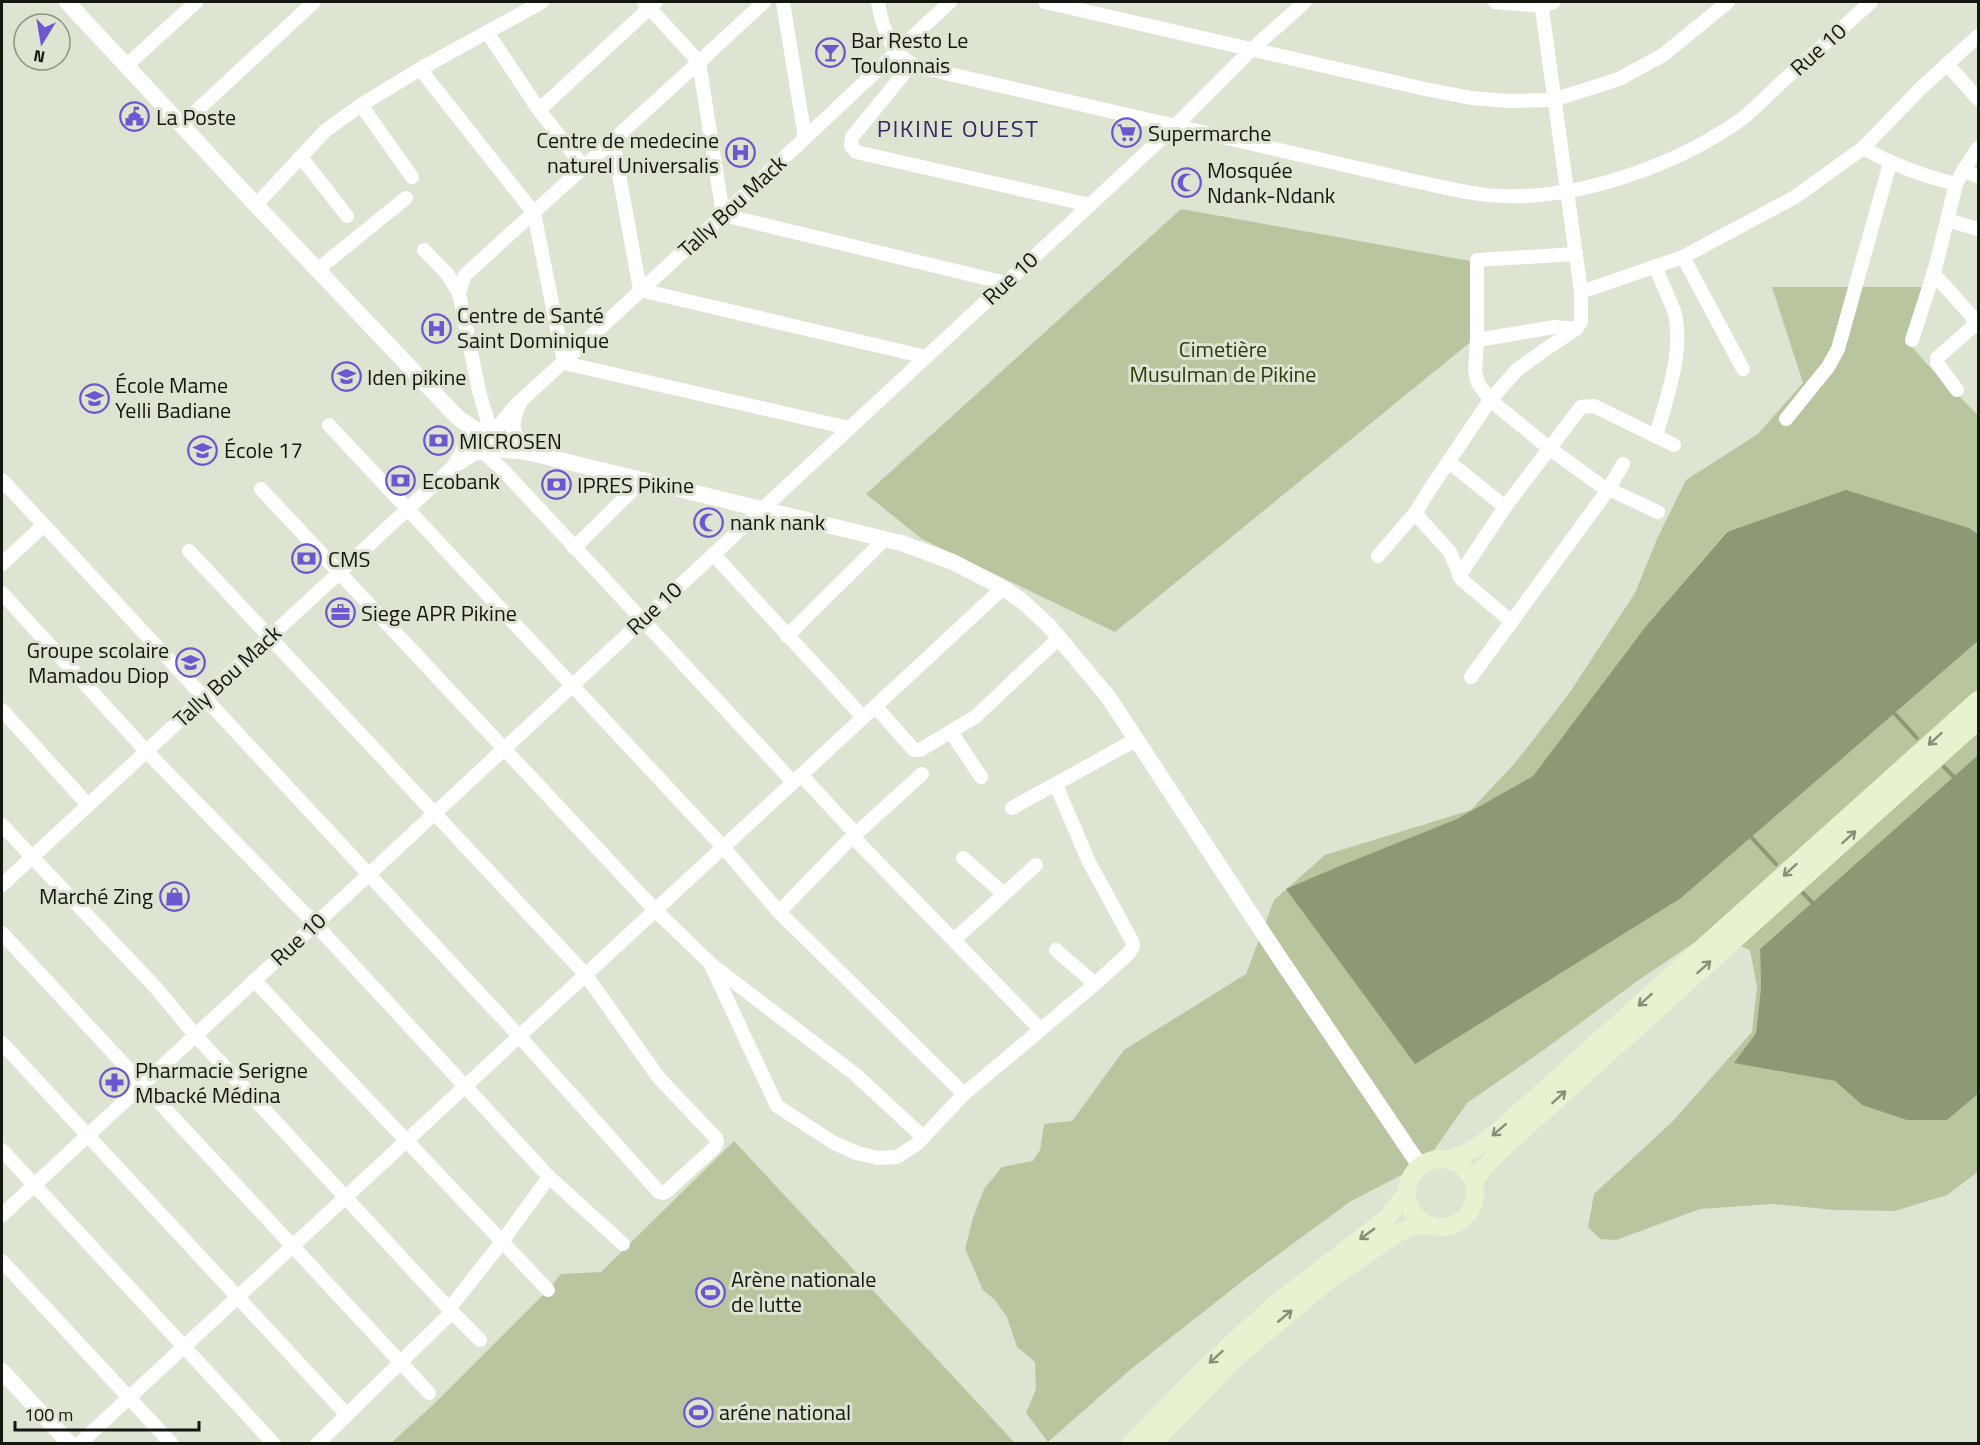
<svg xmlns="http://www.w3.org/2000/svg" width="1980" height="1445" viewBox="0 0 1980 1445" font-family="'Titillium Web',sans-serif">
<style>
.green{fill:#b8c59f}
.water{fill:#8d9974}
.lines{fill:none;stroke-linecap:round;stroke-linejoin:round}
.stream{stroke:#8d9974;stroke-width:4}
.minor{stroke:#fff;stroke-width:14}
.tertiary{stroke:#fff;stroke-width:16}
.secondary{stroke:#e8f1d0;stroke-width:18}
.oneway{stroke:#898e7a}
.labels{text-anchor:middle;dominant-baseline:central;stroke-width:6;stroke-linejoin:round;paint-order:stroke}
.poi-label{font-size:22px;fill:#141610;stroke:#dee4d2;text-anchor:start}
.street-label{font-size:22px;fill:#141610;stroke:#dee4d2}
.park-label{font-size:22px;fill:#2d390c;stroke:#dee4d2}
.neighbourhood-label{font-size:24px;letter-spacing:1.5px;fill:#352a65;stroke:#dee4d2}
</style>
<rect width="100%" height="100%" fill="#dee4d2"/>
<g class="green">
<path d="M1181,209L1476,262L1473,340L1115,632L922,539L866,494Z"/>
<path d="M1772,287H1925L1906,340L1927,364L1978,415V534L1969,528L1727,531L1646,626L1533,776L1458,819L1342,865L1681,898L1978,641V755L1760,949L1761,987L1756,1033L1735,1062L1835,1081L1862,1105L1947,1120L1978,1094V1172L1947,1195L1895,1211L1836,1210L1772,1204L1700,1209L1616,1240L1600,1239L1588,1227L1594,1194L1672,1122L1752,1032L1757,987L1750,950L1729,941L1695,942L1633,984L1545,1049L1467,1103L1425,1163L1351,1201L1249,1276L1131,1369L1048,1442L1026,1413L1036,1389L1035,1362L1017,1347L1007,1317L995,1300L983,1290L965,1249L973,1218L984,1189L1002,1167L1033,1161L1040,1150L1044,1124L1072,1121L1124,1050L1246,974L1274,900L1325,855L1471,810L1515,763L1568,695L1635,593L1657,539L1686,480L1758,434L1803,383Z"/>
<path d="M734,1141L1015,1443H391L434,1404L548,1290L561,1274L601,1272Z"/>
</g>
<g class="water">
<path d="M1846,490L1969,528L1978,534V641L1681,898L1415,1064L1286,889L1342,865L1457,819L1533,776L1646,626L1727,532Z"/>
<path d="M1978,755V1094L1947,1120H1907L1862,1105L1835,1081L1734,1063L1756,1033L1761,987L1760,949Z"/>
</g>
<g class="lines">
<g class="stream">
<path d="M1895,714L1917,738"/>
<path d="M1944,767L1954,777"/>
<path d="M1752,838L1776,864"/>
<path d="M1803,893L1812,902"/>
</g>
<g class="minor">
<path d="M644,2L699,62L723,215L1006,283"/>
<path d="M783,2L805,138"/>
<path d="M878,2C882,28 892,58 919,67L1414,181C1443,187 1473,195 1503,196C1581,199 1676,165 1739,121C1756,108 1771,92 1786,78C1815,53 1843,27 1871,2"/>
<path d="M1045,2L1425,89L1471,98L1509,101L1553,100L1619,79L1663,55L1728,2"/>
<path d="M1495,2L1541,6L1554,2"/>
<path d="M487,32L539,110L583,166"/>
<path d="M1947,64L1978,99"/>
<path d="M911,65L852,137L851,146L856,152L1090,205"/>
<path d="M126,66L196,2"/>
<path d="M420,69L534,213L564,363L849,428"/>
<path d="M361,105L412,177"/>
<path d="M539,110L656,2"/>
<path d="M181,125L314,2"/>
<path d="M613,141L640,290L926,357"/>
<path d="M1863,148C1893,165 1923,176 1956,184"/>
<path d="M301,157L347,216"/>
<path d="M1963,171L1978,176"/>
<path d="M256,205L325,131L361,105L420,69L542,2"/>
<path d="M1947,220L1978,229"/>
<path d="M424,250L448,275L459,293"/>
<path d="M1576,254L1477,260V340L1475,371L1478,383L1490,400L1549,448L1600,485L1658,512"/>
<path d="M1683,257L1743,369"/>
<path d="M1656,268C1661,282 1669,297 1674,311C1685,349 1666,400 1656,436"/>
<path d="M317,270L406,198"/>
<path d="M1933,273L1978,323"/>
<path d="M1581,292L1683,257L1795,197L1863,148L1920,89L1978,36"/>
<path d="M1477,340L1555,327L1576,329"/>
<path d="M1912,340L1935,269L1956,184L1963,171L1978,148"/>
<path d="M1957,390L1937,363V358L1978,322"/>
<path d="M1786,419L1828,367L1838,349L1890,163"/>
<path d="M488,422L479,391L459,293L465,275L699,62L764,2"/>
<path d="M329,425L723,847L779,912L964,1094"/>
<path d="M490,437L513,408L723,215L950,2"/>
<path d="M483,452L503,470L793,782"/>
<path d="M1449,462L1505,507"/>
<path d="M454,465L468,441"/>
<path d="M2,480L519,1036L659,1192L663,1193L667,1191L715,1147L717,1142L716,1138L659,1078L585,974L189,551"/>
<path d="M261,489L655,910L710,963L777,1106L834,1143L857,1153L878,1158L897,1157L917,1144L964,1094L1095,984"/>
<path d="M574,548L644,479"/>
<path d="M713,554L863,717"/>
<path d="M1378,556L1416,512"/>
<path d="M2,564L44,525"/>
<path d="M1459,576L1505,507L1581,407L1594,406L1674,445"/>
<path d="M2,593L146,751L315,924L549,1177L623,1244"/>
<path d="M1512,622L1462,580L1450,552L1421,520L1416,512L1430,489L1490,400L1517,370L1546,349L1576,329L1581,322V292L1541,2"/>
<path d="M787,636L885,539"/>
<path d="M1471,677L1608,490L1623,464"/>
<path d="M875,706L914,750H920L975,717L1059,638"/>
<path d="M2,710L88,805"/>
<path d="M951,732L981,777"/>
<path d="M801,775L856,834"/>
<path d="M1056,785L1089,862L1132,941L1133,946L1129,953L1095,984L1056,950"/>
<path d="M1012,808L1137,739"/>
<path d="M2,825L157,989L195,1035L449,1309L480,1340"/>
<path d="M853,837L1041,1030"/>
<path d="M963,858L1004,894"/>
<path d="M2,885L453,467L477,452"/>
<path d="M779,912L847,842L922,774"/>
<path d="M2,933L429,1393"/>
<path d="M954,940L1036,865"/>
<path d="M712,965L856,1075L923,1137"/>
<path d="M254,980L548,1290"/>
<path d="M2,1043L347,1415"/>
<path d="M2,1150L274,1444"/>
<path d="M2,1215L1175,126L1252,49L1305,2"/>
<path d="M2,1261L172,1444"/>
<path d="M449,1309L501,1243L549,1177"/>
<path d="M79,1444L1003,588"/>
<path d="M317,1444L452,1312"/>
</g>
<g class="tertiary">
<path d="M67,2L256,205L458,418L476,430"/>
<path d="M519,403C508,427 511,433 528,452"/>
<circle cx="479" cy="441" r="11"/>
<path d="M487,449L520,451L535,454L901,543L953,562L1003,588L1022,601L1049,626L1109,698L1279,957L1420,1166"/>
<path d="M2,1371L70,1444"/>
</g>
<g class="secondary">
<circle cx="1441" cy="1193" r="34"/>
<path d="M1448,1160L1472,1150L1495,1134L1978,700"/>
<path d="M1474,1183L1483,1169L1500,1151L1978,721"/>
<path d="M1130,1444L1208,1365L1273,1306L1388,1217L1407,1192"/>
<path d="M1152,1444L1235,1359L1330,1279L1398,1233L1412,1227L1432,1225"/>
</g>
</g>
<defs><path id="oneway-shaft" d="M-6 0H5M1.5-3L5.5 0L1.5 3" fill="none" stroke-width="1.6" stroke-linecap="round" stroke-linejoin="round" transform="scale(1.5)"/></defs>
<g class="oneway">
<use href="#oneway-shaft" transform="translate(1935 739) rotate(138)"/>
<use href="#oneway-shaft" transform="translate(1849 837) rotate(-42)"/>
<use href="#oneway-shaft" transform="translate(1790 870) rotate(138)"/>
<use href="#oneway-shaft" transform="translate(1704 967) rotate(-42)"/>
<use href="#oneway-shaft" transform="translate(1645 1000) rotate(138)"/>
<use href="#oneway-shaft" transform="translate(1559 1097) rotate(-42)"/>
<use href="#oneway-shaft" transform="translate(1499 1130) rotate(139)"/>
<use href="#oneway-shaft" transform="translate(1367 1234) rotate(144)"/>
<use href="#oneway-shaft" transform="translate(1285 1316) rotate(-40)"/>
<use href="#oneway-shaft" transform="translate(1216 1357) rotate(138)"/>
</g>
<defs>
<symbol id="bar-ring" viewBox="-11 -11 22 22"><circle r="9.5" fill="#dee4d2" stroke="#6e56d0" stroke-width="1.5"/><path d="M-6-5H6L.8 .8V4.5H3.5V6h-7V4.5H-.8V.8Z" fill="#6e56d0"/></symbol>
<symbol id="civic-ring" viewBox="-11 -11 22 22"><circle r="9.5" fill="#dee4d2" stroke="#6e56d0" stroke-width="1.5"/><path d="M-.6-6.5H3V-4.5H.6V-3L4-1V1h2V6H-6V1h2V-1L-.6-3ZM-1.2 2.5V6h2.4V2.5Z" fill="#6e56d0"/></symbol>
<symbol id="supermarket-ring" viewBox="-11 -11 22 22"><circle r="9.5" fill="#dee4d2" stroke="#6e56d0" stroke-width="1.5"/><path d="M-6-5.5h2.5l.6 2H6L4.5 2H-2.5L-4.4-4H-6ZM-1.5 3.2a1.3 1.3 0 1 0 .1 0ZM3 3.2a1.3 1.3 0 1 0 .1 0Z" fill="#6e56d0"/></symbol>
<symbol id="hospital-ring" viewBox="-11 -11 22 22"><circle r="9.5" fill="#dee4d2" stroke="#6e56d0" stroke-width="1.5"/><path d="M-5-5h3v3.5h4V-5h3V5h-3V1.5h-4V5h-3Z" fill="#6e56d0"/></symbol>
<symbol id="mosque-ring" viewBox="-11 -11 22 22"><circle r="9.5" fill="#dee4d2" stroke="#6e56d0" stroke-width="1.5"/><path d="M3.5-4.9A6 6 0 1 0 3.5 4.9A5 5 0 1 1 3.5-4.9Z" fill="#6e56d0"/></symbol>
<symbol id="school-ring" viewBox="-11 -11 22 22"><circle r="9.5" fill="#dee4d2" stroke="#6e56d0" stroke-width="1.5"/><path d="M0-5L7-2L0 1L-7-2ZM-4 1L0 2.5L4 1V4Q0 6-4 4Z" fill="#6e56d0"/></symbol>
<symbol id="bank-ring" viewBox="-11 -11 22 22"><circle r="9.5" fill="#dee4d2" stroke="#6e56d0" stroke-width="1.5"/><path d="M-6-4H6V4H-6ZM0-2.3a2.3 2.3 0 1 0 0 4.6a2.3 2.3 0 1 0 0-4.6Z" fill="#6e56d0"/></symbol>
<symbol id="office-ring" viewBox="-11 -11 22 22"><circle r="9.5" fill="#dee4d2" stroke="#6e56d0" stroke-width="1.5"/><path d="M-6-3h4V-5.5h4V-3h4V5H-6ZM-1-4.5V-3h2v-1.5ZM-6 0V1H6V0Z" fill="#6e56d0"/></symbol>
<symbol id="shop-ring" viewBox="-11 -11 22 22"><circle r="9.5" fill="#dee4d2" stroke="#6e56d0" stroke-width="1.5"/><path d="M-5-2.5h2.3a2.7 3.5 0 0 1 5.4 0H5L5.5 6h-11ZM-1.5-2.5h3a1.5 2.3 0 0 0-3 0Z" fill="#6e56d0"/></symbol>
<symbol id="pharmacy-ring" viewBox="-11 -11 22 22"><circle r="9.5" fill="#dee4d2" stroke="#6e56d0" stroke-width="1.5"/><path d="M-2-6h4v4h4v4h-4v4h-4v-4h-4v-4h4Z" fill="#6e56d0"/></symbol>
<symbol id="stadium-ring" viewBox="-11 -11 22 22"><circle r="9.5" fill="#dee4d2" stroke="#6e56d0" stroke-width="1.5"/><path d="M0-5a6.5 5 0 1 0 0 10a6.5 5 0 1 0 0-10ZM-3.5-1.8h7v3.6h-7Z" fill="#6e56d0"/></symbol>
</defs>
<g fill-rule="evenodd">
<use href="#bar-ring" x="814" y="36" width="33" height="33"/>
<use href="#civic-ring" x="118" y="100" width="33" height="33"/>
<use href="#supermarket-ring" x="1110" y="116" width="33" height="33"/>
<use href="#hospital-ring" x="724" y="136" width="33" height="33"/>
<use href="#mosque-ring" x="1170" y="166" width="33" height="33"/>
<use href="#hospital-ring" x="420" y="312" width="33" height="33"/>
<use href="#school-ring" x="330" y="360" width="33" height="33"/>
<use href="#school-ring" x="78" y="382" width="33" height="33"/>
<use href="#bank-ring" x="422" y="424" width="33" height="33"/>
<use href="#school-ring" x="186" y="434" width="33" height="33"/>
<use href="#bank-ring" x="384" y="464" width="33" height="33"/>
<use href="#bank-ring" x="540" y="468" width="33" height="33"/>
<use href="#mosque-ring" x="692" y="506" width="33" height="33"/>
<use href="#bank-ring" x="290" y="542" width="33" height="33"/>
<use href="#office-ring" x="324" y="596" width="33" height="33"/>
<use href="#school-ring" x="174" y="646" width="33" height="33"/>
<use href="#shop-ring" x="158" y="880" width="33" height="33"/>
<use href="#pharmacy-ring" x="98" y="1066" width="33" height="33"/>
<use href="#stadium-ring" x="694" y="1276" width="33" height="33"/>
<use href="#stadium-ring" x="682" y="1396" width="33" height="33"/>
</g>
<g class="labels">
<g class="poi-label">
<text x="851" y="40">Bar Resto Le<tspan x="851" dy="25">Toulonnais</tspan></text>
<text x="156" y="117">La Poste</text>
<text x="1148" y="133">Supermarche</text>
<text x="719" y="140" text-anchor="end">Centre de medecine<tspan x="719" dy="25">naturel Universalis</tspan></text>
<text x="1207" y="170">Mosquée<tspan x="1207" dy="25">Ndank-Ndank</tspan></text>
<text x="457" y="315">Centre de Santé<tspan x="457" dy="25">Saint Dominique</tspan></text>
<text x="367" y="377">Iden pikine</text>
<text x="115" y="385">École Mame<tspan x="115" dy="25">Yelli Badiane</tspan></text>
<text x="459" y="441">MICROSEN</text>
<text x="224" y="450">École 17</text>
<text x="422" y="481">Ecobank</text>
<text x="577" y="485">IPRES Pikine</text>
<text x="730" y="522">nank nank</text>
<text x="328" y="559">CMS</text>
<text x="361" y="613">Siege APR Pikine</text>
<text x="169" y="650" text-anchor="end">Groupe scolaire<tspan x="169" dy="25">Mamadou Diop</tspan></text>
<text x="153" y="896" text-anchor="end">Marché Zing</text>
<text x="135" y="1070">Pharmacie Serigne<tspan x="135" dy="25">Mbacké Médina</tspan></text>
<text x="731" y="1279">Arène nationale<tspan x="731" dy="25">de lutte</tspan></text>
<text x="719" y="1412">aréne national</text>
</g>
<g class="street-label">
<text transform="translate(1818 49) rotate(-42)">Rue 10</text>
<text transform="translate(732 206) rotate(-43)">Tally Bou Mack</text>
<text transform="translate(1010 278) rotate(-43)">Rue 10</text>
<text transform="translate(654 608) rotate(-43)">Rue 10</text>
<text transform="translate(227 676) rotate(-43)">Tally Bou Mack</text>
<text transform="translate(298 939) rotate(-43)">Rue 10</text>
</g>
<g class="park-label">
<text x="1223" y="349">Cimetière<tspan x="1223" dy="25">Musulman de Pikine</tspan></text>
</g>
<g class="neighbourhood-label">
<text x="958" y="128">PIKINE OUEST</text>
</g>
</g>
<rect width="1980" height="1445" fill="none" stroke="#141610" stroke-width="6"/>
<g transform="translate(42 42) rotate(191)"><circle r="28" fill="#dee4d2" stroke="#8d9284" stroke-width="1.5"/>
<path d="M0-4.5L10 22L0 15L-10 22Z" fill="#6e56d0"/>
<text y="-9" font-size="16" font-weight="bold" text-anchor="middle" fill="#141610">N</text>
</g>
<path d="M15 1421v9h184v-9" fill="none" stroke="#141610" stroke-width="3"/>
<text x="24" y="1421" font-size="18" fill="#141610" stroke="#dee4d2" stroke-width="4.5" paint-order="stroke">100 m</text>
</svg>
